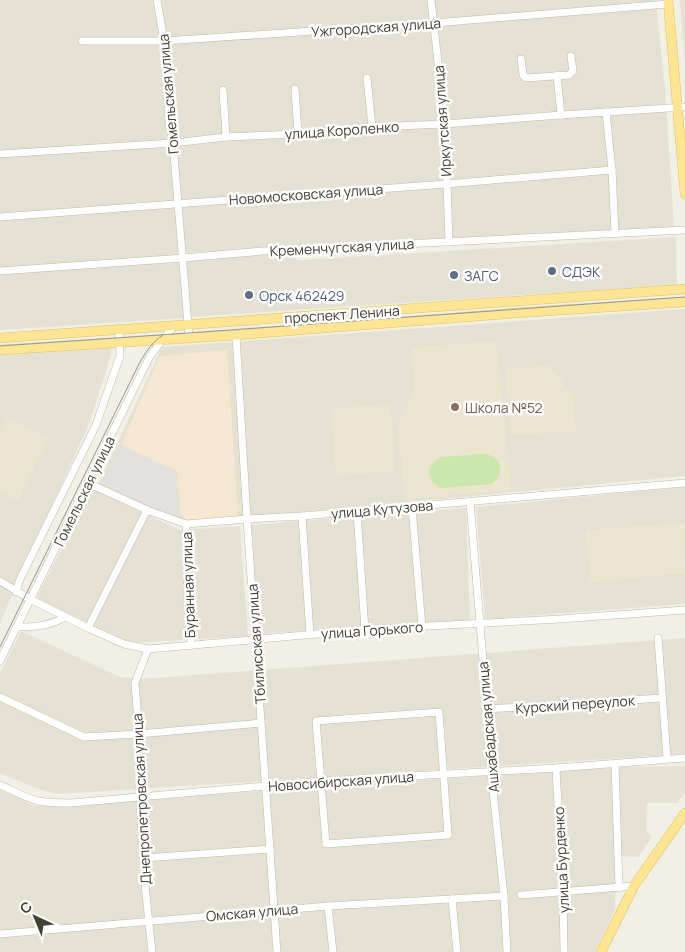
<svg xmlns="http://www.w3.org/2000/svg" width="685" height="952" viewBox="0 0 685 952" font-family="Manrope,sans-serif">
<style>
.residential{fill:#e6e2d3}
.commercial{fill:#f5e7d0}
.education{fill:#ece5cf}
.pitch{fill:#cae7ae}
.parking{fill:#e3e1dd}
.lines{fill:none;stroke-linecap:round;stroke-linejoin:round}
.minor-casing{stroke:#c1baab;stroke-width:8}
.major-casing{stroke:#e2c464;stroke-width:10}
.minor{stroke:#fff;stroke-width:7}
.major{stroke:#fde594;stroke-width:9}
.tram{stroke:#959595;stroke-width:1}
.service-dot{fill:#5c6f8a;stroke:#fff;stroke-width:2}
.education-dot{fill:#8d6e63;stroke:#fff;stroke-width:2}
.labels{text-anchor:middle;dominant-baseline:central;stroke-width:5;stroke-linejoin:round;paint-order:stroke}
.street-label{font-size:14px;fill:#454035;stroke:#fff}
.service-label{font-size:14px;fill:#4e5e75;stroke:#fff;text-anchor:start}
.education-label{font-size:14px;fill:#785e54;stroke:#fff;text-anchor:start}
</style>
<rect width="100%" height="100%" fill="#f2efe5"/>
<g class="residential">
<path d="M0,0H656L666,101L674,228L180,253L184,318L0,330Z"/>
<path d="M679,0H685V66L680,2Z"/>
<path d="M676,237L677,285L190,317L185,260L283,253L299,260Z"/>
<path d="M685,309V476L186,523L98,485L162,347Z"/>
<path d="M112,346L109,362L89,424L19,577L0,624V355Z"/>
<path d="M685,487V604L485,619L476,507Z"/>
<path d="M92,489L180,530L240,526L248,636L132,643L36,599Z"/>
<path d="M466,508L470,620L258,634L251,525Z"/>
<path d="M21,631L120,677L141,679L685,638V754L59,794L40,790L0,773V673Z"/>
<path d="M685,766V793L677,803H647L646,831L652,837L638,857L616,856L615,910L595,952H0V790L34,806H68L147,800L321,786L444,779L496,775L621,767Z"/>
</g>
<path class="commercial" d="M227,350L238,517L186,521L181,515L177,471L121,445L160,356Z"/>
<g class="education">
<path d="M496,341L511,490L405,499L398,424L415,391L411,348Z"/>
<path d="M549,366L573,395L576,431L511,435L505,369Z"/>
<path d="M390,404L395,471L336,476L331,409Z"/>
<path d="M7,418L48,438L18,500L0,491V431Z"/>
<path d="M684,523L685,573L591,582L586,530Z"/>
</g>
<path class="pitch" d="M484,454C503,456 506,475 491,484L442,488C425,482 425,463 442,457Z"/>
<path class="parking" d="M120,446L175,471L179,518L149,507L102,483Z"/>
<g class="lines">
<defs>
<g id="minor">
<path d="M157,0L164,41L169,121L173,143L189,337"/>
<path d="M431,0L445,124L449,242"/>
<path d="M82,41H164L434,23L668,4"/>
<path d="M521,59L523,75L526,78L569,75L573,71L571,56"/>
<path d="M557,75L561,115"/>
<path d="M367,78L372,127"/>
<path d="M295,89L298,134"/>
<path d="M223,90L226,137"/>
<path d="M606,112L612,170L615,234"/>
<path d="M0,154L173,143L226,137L298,134L372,127L445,124L561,115L685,107"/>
<path d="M0,217L446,184L612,170"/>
<path d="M0,271L183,258L263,251L685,230"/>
<path d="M236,335L247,519L277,952"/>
<path d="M88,483L147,510L186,524L247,519L302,516L685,483"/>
<path d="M470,502L487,709L491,771L504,896L507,952"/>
<path d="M412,507L422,627"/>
<path d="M357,512L365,630"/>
<path d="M302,516L310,635"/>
<path d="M186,524L188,605L191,645"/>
<path d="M0,581L30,599L88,628L124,644L148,649L373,629L560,619L685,610"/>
<path d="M16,592L20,579L96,425L120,356L119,330"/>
<path d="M17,627C34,627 50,626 65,617"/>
<path d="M88,628L147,510"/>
<path d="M658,638L667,758"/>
<path d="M148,649L135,683L139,734L140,797L145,885L152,952"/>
<path d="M0,661L149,358L162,340L174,326"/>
<path d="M0,697L84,737L139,734L261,723"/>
<path d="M487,709L662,698"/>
<path d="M439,712L448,835L326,844L316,721Z"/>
<path d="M615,764L619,888"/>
<path d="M556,768L563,893L564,952"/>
<path d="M0,785C12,790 25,798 38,801C49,803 60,803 71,803L321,781L556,768L685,758"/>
<path d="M144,858L270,849"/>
<path d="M521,895L634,886"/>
<path d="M452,899L457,952"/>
<path d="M328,906L333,952"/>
<path d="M0,934L328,906L504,896"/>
</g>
<g id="major">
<path d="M668,0L685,194"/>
<path d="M0,338L685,289"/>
<path d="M0,350L236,335L515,313L685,302"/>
<path d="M601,952L634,886L685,813"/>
</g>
</defs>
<use href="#minor" class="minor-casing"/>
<use href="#major" class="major-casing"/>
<use href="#minor" class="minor"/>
<use href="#major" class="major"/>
<g class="tram">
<path d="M0,346L188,333L685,297"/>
<path d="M0,647L139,364C145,353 152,342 163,335"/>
</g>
</g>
<g class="service-dot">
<circle cx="552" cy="271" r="5"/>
<circle cx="454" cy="275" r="5"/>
<circle cx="249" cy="295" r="5"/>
</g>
<circle class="education-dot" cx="455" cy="407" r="5"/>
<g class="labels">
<g class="street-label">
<text transform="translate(376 27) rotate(-4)">Ужгородская улица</text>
<text transform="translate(168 94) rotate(-95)">Гомельская улица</text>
<text transform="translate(442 121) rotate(-94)">Иркутская улица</text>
<text transform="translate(342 130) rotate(-4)">улица Короленко</text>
<text transform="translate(306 194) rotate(-4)">Новомосковская улица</text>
<text transform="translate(342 247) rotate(-3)">Кременчугская улица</text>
<text transform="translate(342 314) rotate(-4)">проспект Ленина</text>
<text transform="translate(84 491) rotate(-64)">Гомельская улица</text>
<text transform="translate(382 509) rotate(-5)">улица Кутузова</text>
<text transform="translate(188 585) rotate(-92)">Буранная улица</text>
<text transform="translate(372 630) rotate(-4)">улица Горького</text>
<text transform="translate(256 644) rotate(-94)">Тбилисская улица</text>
<text transform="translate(575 704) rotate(-4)">Курский переулок</text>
<text transform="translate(488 727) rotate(-95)">Ашхабадская улица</text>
<text transform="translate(341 781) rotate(-4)">Новосибирская улица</text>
<text transform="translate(141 799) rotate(-93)">Днепропетровская улица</text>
<text transform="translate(561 860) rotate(-93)">улица Бурденко</text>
<text transform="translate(252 912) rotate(-5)">Омская улица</text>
</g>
<g class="service-label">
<text x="562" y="271">СДЭК</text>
<text x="464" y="275">ЗАГС</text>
<text x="259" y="295">Орск 462429</text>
</g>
<g class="education-label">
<text x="465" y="407">Школа №52</text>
</g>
</g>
<g transform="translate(35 917) rotate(316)" stroke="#ffffff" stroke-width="4" paint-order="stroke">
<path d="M0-4L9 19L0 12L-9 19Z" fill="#454035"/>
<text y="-8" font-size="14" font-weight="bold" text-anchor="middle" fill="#454035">С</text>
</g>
</svg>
